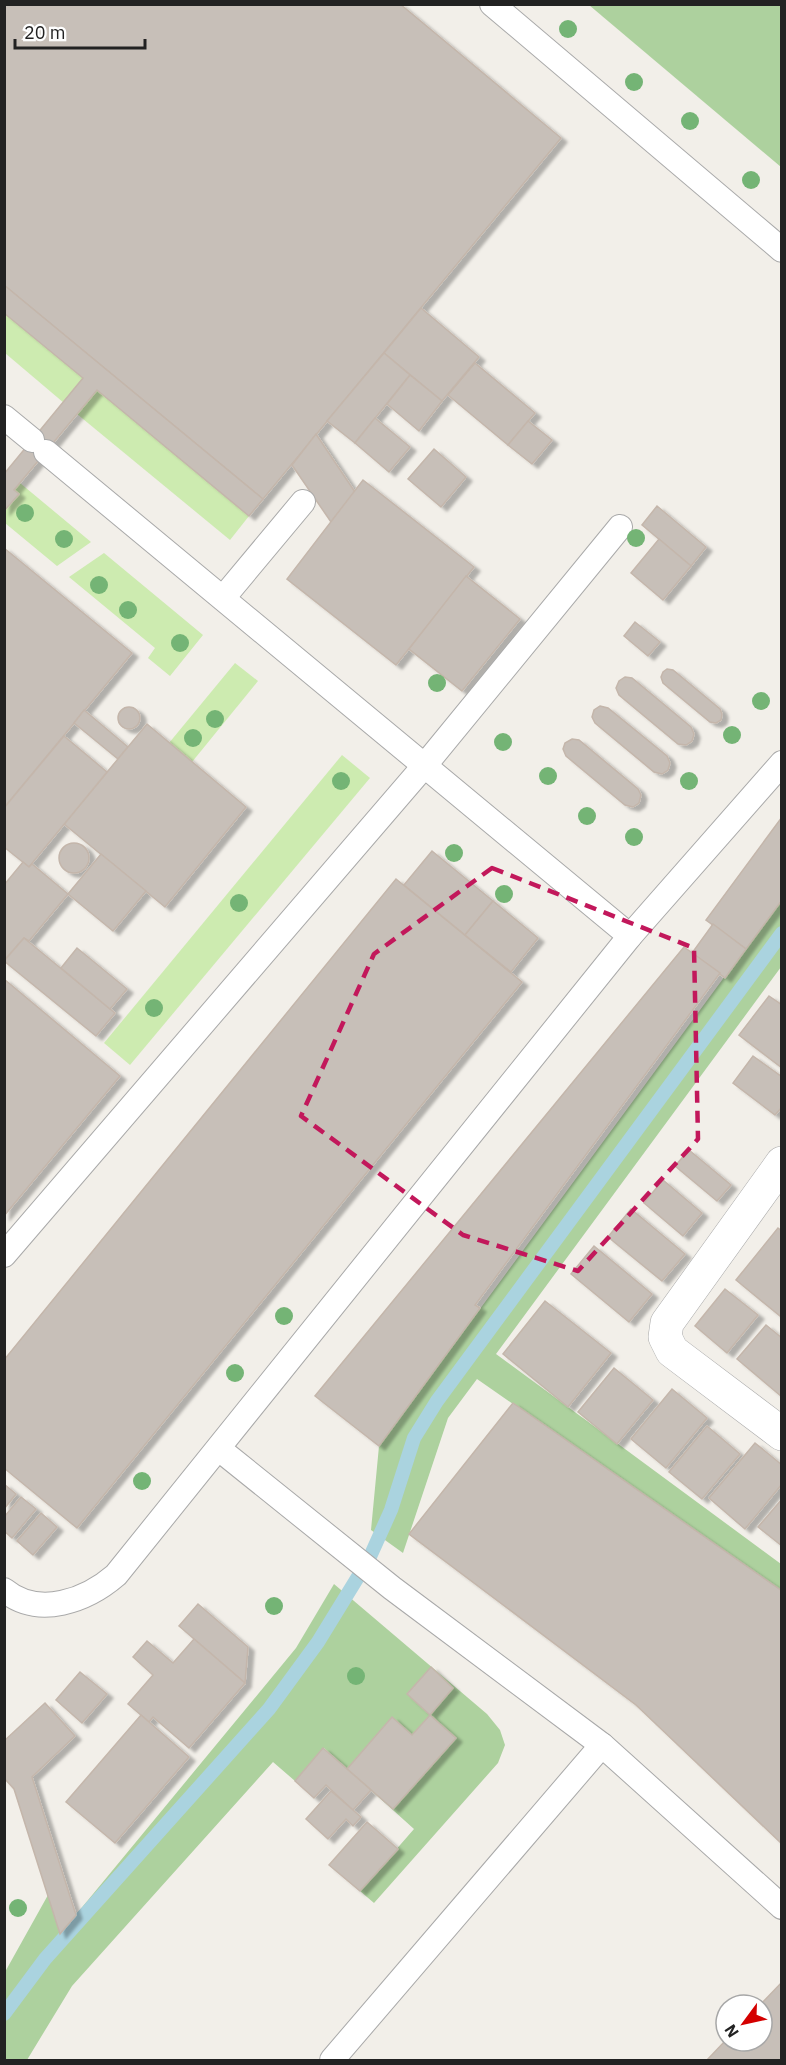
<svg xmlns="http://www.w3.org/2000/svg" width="786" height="2065" viewBox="0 0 786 2065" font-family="'IBM Plex Sans',sans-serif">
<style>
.grass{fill:#cdebb0}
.forest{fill:#add19e}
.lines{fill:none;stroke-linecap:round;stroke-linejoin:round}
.stream{stroke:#aad3df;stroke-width:14}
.building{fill:#c7bfb8;stroke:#c4b6ab;stroke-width:1.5;filter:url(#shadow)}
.lane-casing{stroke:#a9a9a9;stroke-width:26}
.street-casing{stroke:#a9a9a9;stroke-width:34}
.lane{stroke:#fff;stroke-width:24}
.street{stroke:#fff;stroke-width:33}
.tree{fill:#74b475}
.marked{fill:none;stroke:#c2185b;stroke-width:4.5;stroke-dasharray:12 8;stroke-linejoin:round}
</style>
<defs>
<filter id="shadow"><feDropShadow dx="6" dy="4" stdDeviation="1.5" flood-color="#0004"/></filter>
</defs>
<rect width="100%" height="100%" fill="#f2efe9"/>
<g class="grass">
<path d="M4,313L83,378L64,403L5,353Z"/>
<path d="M97,390L249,516L230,540L77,414Z"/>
<path d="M20,483L91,542L57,566L5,523V511L19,494L14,490Z"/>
<path d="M104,553L203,635L170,676L148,658L155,648L69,577Z"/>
<path d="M235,663L258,681L192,762L169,743Z"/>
<path d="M342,755L370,778L130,1065L104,1043Z"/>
</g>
<g class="forest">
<path d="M589,5H781V167Z"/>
<path d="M781,900V967L496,1354L781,1564V1591L477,1379L448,1418L403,1553L371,1530L379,1446Z"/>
<path d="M334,1584L487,1714L500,1730L505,1745L498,1763L374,1903L360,1891L414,1829L324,1748L295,1781L273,1762L72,1986L27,2060H5V1972L48,1895L60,1934L296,1648Z"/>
</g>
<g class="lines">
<path class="stream" d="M4,2014L45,1959L269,1709L318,1642L369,1559L391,1510L414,1438L437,1401L782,933"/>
</g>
<g class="building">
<path d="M4,4H400L561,138L263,499L4,285Z"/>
<path d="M4,285L263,499L249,516L97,390L14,490L19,494L4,511V474L83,378L4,313Z"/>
<path d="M421,308L479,357L442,401L384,353Z"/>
<path d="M384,353L410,375L355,443L327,421Z"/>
<path d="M475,363L535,413L508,445L448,395Z"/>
<path d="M410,375L442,401L419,431L387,404Z"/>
<path d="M375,418L410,447L389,472L355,443Z"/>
<path d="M528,421L552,440L532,464L508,445Z"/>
<path d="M316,434L355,492L331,522L292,465Z"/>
<path d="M434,449L466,477L441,507L408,479Z"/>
<path d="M363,480L474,567L396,665L287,579Z"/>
<path d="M657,506L706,547L691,566L642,525Z"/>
<path d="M659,539L691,566L663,600L631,573Z"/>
<path d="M4,548L132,653L4,808Z"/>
<path d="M466,576L520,619L462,691L409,649Z"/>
<path d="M635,622L660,642L648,656L624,636Z"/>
<path d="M667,669L673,670L720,709L722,714L721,720L716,723L710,722L663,683L661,677L663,672Z"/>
<path d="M625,677L632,678L691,727L694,734L692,741L686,745L678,744L619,695L616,688L619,681Z"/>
<path d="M600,706L608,708L667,756L670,763L668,770L662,774L654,772L595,723L592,717L594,710Z"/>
<circle cx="129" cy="718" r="11"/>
<path d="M84,710L128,747L118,759L74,723Z"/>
<path d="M147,724L246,807L165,907L64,824Z"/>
<path d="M64,736L107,772L29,867L4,847V808Z"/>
<path d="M572,739L579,740L638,789L641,795L639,803L633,807L625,805L566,756L563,749L565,743Z"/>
<path d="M782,817V900L746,949L706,920Z"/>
<circle cx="74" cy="858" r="15"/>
<path d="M432,851L493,901L465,935L404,885Z"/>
<path d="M101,854L146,891L113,931L68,894Z"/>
<path d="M23,862L29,867L32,864L68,894L29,941L24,938L4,961V885Z"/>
<path d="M396,879L522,982L77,1528L4,1468V1360Z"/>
<path d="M493,901L538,938L511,972L465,935Z"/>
<path d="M713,924L746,949L725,978L692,953Z"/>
<path d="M24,938L115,1013L96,1036L4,961Z"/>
<path d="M684,947L720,973L475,1305L480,1308L379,1446L315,1396Z"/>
<path d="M77,948L127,989L110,1009L61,968Z"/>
<path d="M4,979L120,1076L4,1216Z"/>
<path d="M769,996L782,1005V1068L739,1035Z"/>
<path d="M753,1056L782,1077V1107L775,1115L733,1083Z"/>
<path d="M689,1150L731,1185L717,1201L675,1166Z"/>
<path d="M663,1180L702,1213L683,1236L644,1203Z"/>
<path d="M631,1209L685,1254L662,1281L608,1237Z"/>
<path d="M778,1228L782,1231V1314L780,1316L736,1280Z"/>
<path d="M594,1246L652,1294L629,1322L571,1274Z"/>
<path d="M725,1289L758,1315L727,1353L695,1326Z"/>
<path d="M545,1301L611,1353L568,1407L503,1354Z"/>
<path d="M766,1325L782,1338V1397L737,1359Z"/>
<path d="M614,1368L653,1400L617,1444L578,1412Z"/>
<path d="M672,1389L707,1418L666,1468L631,1439Z"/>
<path d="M513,1403L782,1591V1844L636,1705L409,1534Z"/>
<path d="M707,1426L740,1454L702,1499L669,1472Z"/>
<path d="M755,1443L782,1465V1484L745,1529L709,1498Z"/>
<path d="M4,1484L16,1494L4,1509Z"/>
<path d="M21,1497L36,1509L12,1538L4,1531V1517Z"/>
<path d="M782,1499V1546L758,1527Z"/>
<path d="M41,1513L57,1527L33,1555L17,1541Z"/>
<path d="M198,1604L248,1647L245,1683L179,1626Z"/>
<path d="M194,1639L245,1683L189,1748L153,1717L149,1722L128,1704L153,1675L133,1657L147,1641L173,1663Z"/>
<path d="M431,1667L453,1688L430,1715L407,1694Z"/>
<path d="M80,1672L107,1694L82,1723L56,1700Z"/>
<path d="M45,1703L75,1736L32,1777L76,1915L60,1934L14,1789L4,1778V1741Z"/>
<path d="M141,1715L189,1757L115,1843L66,1802Z"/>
<path d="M430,1715L456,1738L393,1809L347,1769L392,1717L412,1735Z"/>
<path d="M323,1748L371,1790L353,1810L326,1785L314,1798L295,1781Z"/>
<path d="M331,1791L361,1817L353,1826L346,1819L328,1839L306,1819Z"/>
<path d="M367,1822L398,1849L360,1891L329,1865Z"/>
<path d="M782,1982V2060H707L726,2040L762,2041V2005H760Z"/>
</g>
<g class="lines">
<defs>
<g id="lane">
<path d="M492,4L782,250"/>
<path d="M4,417L32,440"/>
<path d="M46,452L630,936"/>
<path d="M223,598L303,502"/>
<path d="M4,1255L425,765L620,527"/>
<path d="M219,1449L392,1588L602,1745L782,1907"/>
<path d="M4,1590C39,1619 87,1600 116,1575L630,936L782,763"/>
<path d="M332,2060L602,1745"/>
</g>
<path id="street" d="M782,1163L667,1323L665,1337L672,1351L782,1434"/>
</defs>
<use href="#lane" class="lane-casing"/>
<use href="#street" class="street-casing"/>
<use href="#lane" class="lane"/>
<use href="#street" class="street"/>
</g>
<g class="tree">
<circle cx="568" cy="29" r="9"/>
<circle cx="634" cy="82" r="9"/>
<circle cx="690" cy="121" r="9"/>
<circle cx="751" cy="180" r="9"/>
<circle cx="25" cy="513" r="9"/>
<circle cx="636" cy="538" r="9"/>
<circle cx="64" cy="539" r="9"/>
<circle cx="99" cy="585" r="9"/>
<circle cx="128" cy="610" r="9"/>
<circle cx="180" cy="643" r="9"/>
<circle cx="437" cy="683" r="9"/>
<circle cx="761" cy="701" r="9"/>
<circle cx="215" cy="719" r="9"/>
<circle cx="732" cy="735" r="9"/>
<circle cx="193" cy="738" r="9"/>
<circle cx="503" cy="742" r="9"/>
<circle cx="548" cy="776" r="9"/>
<circle cx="341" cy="781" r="9"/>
<circle cx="689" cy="781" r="9"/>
<circle cx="587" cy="816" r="9"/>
<circle cx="634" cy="837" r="9"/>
<circle cx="454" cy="853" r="9"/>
<circle cx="504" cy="894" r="9"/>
<circle cx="239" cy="903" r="9"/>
<circle cx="154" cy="1008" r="9"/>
<circle cx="284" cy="1316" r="9"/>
<circle cx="235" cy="1373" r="9"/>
<circle cx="142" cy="1481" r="9"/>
<circle cx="274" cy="1606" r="9"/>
<circle cx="356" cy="1676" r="9"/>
<circle cx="18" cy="1908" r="9"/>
</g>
<path class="marked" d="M492,868L694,948L698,1139L578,1271L463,1235L301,1116L374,954Z"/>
<rect width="786" height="2065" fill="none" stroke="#222222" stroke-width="12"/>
<g transform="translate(744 2023) rotate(237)"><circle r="28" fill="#ffffff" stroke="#a7a7a7" stroke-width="1.5"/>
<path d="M0-4.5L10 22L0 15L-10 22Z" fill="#d40000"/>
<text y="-9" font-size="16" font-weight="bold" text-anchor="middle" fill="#222222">N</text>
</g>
<path d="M15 39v9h130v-9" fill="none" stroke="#222222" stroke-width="3"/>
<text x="24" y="39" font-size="18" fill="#222222" stroke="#ffffff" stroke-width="4.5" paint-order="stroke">20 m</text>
</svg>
